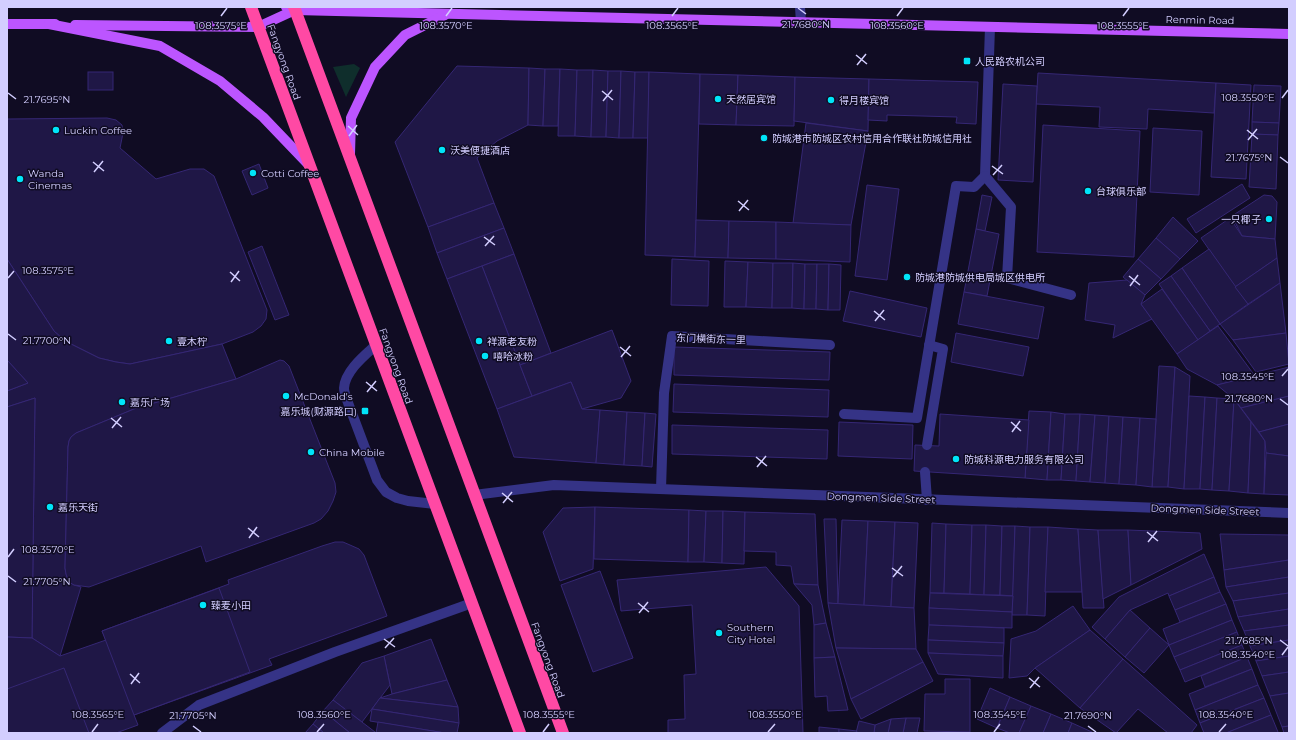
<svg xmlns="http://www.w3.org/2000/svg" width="1296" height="740" viewBox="0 0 1296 740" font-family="Montserrat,'Noto Sans SC',sans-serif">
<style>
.green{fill:#0f2e2c}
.building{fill:#1f1746;stroke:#352774}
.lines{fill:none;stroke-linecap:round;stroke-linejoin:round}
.lane{stroke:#353386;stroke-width:10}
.street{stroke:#353386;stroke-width:10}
.primary{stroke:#bc55ff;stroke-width:10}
.highway{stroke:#ff49a4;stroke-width:12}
.ticks{fill:none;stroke:#d3ceff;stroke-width:1.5}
.poi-dot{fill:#00e5f9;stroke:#100c23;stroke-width:1.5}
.labels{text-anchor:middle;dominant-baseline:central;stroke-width:3;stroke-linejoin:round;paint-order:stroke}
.street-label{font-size:10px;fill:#d3ceff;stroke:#100c23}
.poi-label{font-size:10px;fill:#d3ceff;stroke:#100c23;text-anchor:start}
.ticks-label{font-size:10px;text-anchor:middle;fill:#d3ceff;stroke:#100c23;stroke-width:3;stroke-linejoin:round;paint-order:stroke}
</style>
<rect width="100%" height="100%" fill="#100c23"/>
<path class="green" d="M354,64L360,68L346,97L333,67Z"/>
<g class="building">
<path d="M457,66L529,68L528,125L497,141L477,158L494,203L428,227L395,142Z"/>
<path d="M529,68L545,69L543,126L528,125Z"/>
<path d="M545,69H560L558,126H543Z"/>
<path d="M560,69L577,70L575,136H558Z"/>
<path d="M577,70H593L591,137L575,136Z"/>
<path d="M593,70L608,71L606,137H591Z"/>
<path d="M608,71H621L619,138L606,137Z"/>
<path d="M621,71L635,72L633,138H619Z"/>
<rect x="88" y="72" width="25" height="18"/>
<path d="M635,72H649L648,138H633Z"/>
<path d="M649,72L700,74L695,257L645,255Z"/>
<path d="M1038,73L1216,83L1214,113L1148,109L1147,129L1099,127L1100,107L1036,104Z"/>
<path d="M700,74L738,75L736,125L699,124Z"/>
<path d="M738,75L795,77L794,126L736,125Z"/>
<path d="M795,77L869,79L868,131L794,121Z"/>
<path d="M869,79L978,82L976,124L956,123L957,117L887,115V121L868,120Z"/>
<path d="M1216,83L1251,85L1246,179L1211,177Z"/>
<path d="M1003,84L1037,86L1033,182L998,180Z"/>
<path d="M1254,85L1281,86L1279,123L1252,122Z"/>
<path d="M107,118L116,120L122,125L123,133L120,148L156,179L190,169H204L214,176L267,310L266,319L261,326L253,332L222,344L130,364L116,362L99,358L71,344L63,339L54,331L7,259V119Z"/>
<path d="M1252,122L1279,123L1278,135L1252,134Z"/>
<path d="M806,123L868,131L851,225L793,223Z"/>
<path d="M1043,125L1140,131L1134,257L1037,252Z"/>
<path d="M1153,128L1202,131L1199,195L1150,192Z"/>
<path d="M1252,134L1278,135L1276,189L1249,187Z"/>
<path d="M259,164L268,188L252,195L242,171Z"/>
<path d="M1242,184L1250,198L1196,233L1187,219Z"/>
<path d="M867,185L899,189L887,280L855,276Z"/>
<path d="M982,195L992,197L985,231L976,229Z"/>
<path d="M1264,195L1272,196L1277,202L1275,239L1242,236L1232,216Z"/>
<path d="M494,203L504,228L437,253L428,227Z"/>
<path d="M1173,217L1198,241L1180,259L1156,238Z"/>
<path d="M1230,218L1242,236L1275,239L1277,258L1235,287L1201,238Z"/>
<path d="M696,220L729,221L728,258L695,257Z"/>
<path d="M729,221L776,222V259L728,258Z"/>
<path d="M776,222L851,225L850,262L776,259Z"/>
<path d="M504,228L514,254L447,279L437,253Z"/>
<path d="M976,229L999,234L987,296L964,292Z"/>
<path d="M1156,238L1180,259L1161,279L1138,259Z"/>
<path d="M262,246L289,315L275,320L248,252Z"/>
<path d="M1209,249L1248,304L1220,324L1182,268Z"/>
<path d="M514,254L551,353L520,365L482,266Z"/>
<path d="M1277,258L1280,283L1248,304L1235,287Z"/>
<path d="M7,259L54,331L63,339L71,344L99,358L116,362L130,364L222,344L236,379L134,409L76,433L71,437L69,441L68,447L65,568L66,574L69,582L74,585L81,587L60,656L32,638L35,398L7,407V391L28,383L7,360Z"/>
<path d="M672,259L709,261L708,306L671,305Z"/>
<path d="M1138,259L1161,279L1145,295L1123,277Z"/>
<path d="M725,261L748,262L746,307H724Z"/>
<path d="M748,262L773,263L772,308L746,307Z"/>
<path d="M773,263H793L792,308H772Z"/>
<path d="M793,263L805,264L804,309L792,308Z"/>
<path d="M805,264H817L816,309H804Z"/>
<path d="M817,264H829L828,310L816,309Z"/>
<path d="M829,264L841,265L840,310H828Z"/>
<path d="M482,266L532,396L497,409L447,279Z"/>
<path d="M1182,268L1220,324L1210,331L1171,276Z"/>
<path d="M1171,276L1210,331L1198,340L1159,284Z"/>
<path d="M1127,280L1145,295L1141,304L1152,319L1113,338L1115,325L1085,320L1089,283Z"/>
<path d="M1280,283L1286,333L1233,340L1220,324Z"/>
<path d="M1162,289L1198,340L1177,354L1141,304Z"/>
<path d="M850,291L927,308L921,337L843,321Z"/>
<path d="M964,292L1044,307L1038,339L958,324Z"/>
<path d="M1218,326L1255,376L1217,385L1187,369L1177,354Z"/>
<path d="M612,330L631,381L621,398L582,409L571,382L532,396L520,365Z"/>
<path d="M956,333L1029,347L1023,376L951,362Z"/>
<path d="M1286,333L1289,364L1256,372L1233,340Z"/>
<path d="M674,347L830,352L829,380L674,375Z"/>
<path d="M7,360L28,383L7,391Z"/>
<path d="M280,360L284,361L289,366L335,483L336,492L333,501L328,511L321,519L314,523L206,562L201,546L89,587L74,585L69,582L66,574L65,568L68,447L69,441L71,437L76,433L134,409L236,379Z"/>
<path d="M1159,366L1175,367L1168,487H1152Z"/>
<path d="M1175,367L1190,376L1184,489L1168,487Z"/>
<path d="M1289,367V396L1241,408L1234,399L1217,385Z"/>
<path d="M571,382L582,409L600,410L596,463L514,457L497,409Z"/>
<path d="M674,384L829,390L828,417L673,412Z"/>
<path d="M1189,396L1205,397L1200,489H1184Z"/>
<path d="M1289,396V424L1259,432L1241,408Z"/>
<path d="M1205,397L1217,398L1212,490L1200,489Z"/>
<path d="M35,398L32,638L7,637V407Z"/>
<path d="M1217,398L1234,399L1229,491L1212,490Z"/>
<path d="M1234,399L1251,422L1248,493L1229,491Z"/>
<path d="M600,410L627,412L624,465L596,463Z"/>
<path d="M1029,411L1051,412L1047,480L1025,478Z"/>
<path d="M627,412L645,413L642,466L624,465Z"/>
<path d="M1051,412L1065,414L1061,480H1047Z"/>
<path d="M645,413L656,414L652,467L642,466Z"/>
<path d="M940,414L1029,420L1025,478L914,471L915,445L939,446Z"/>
<path d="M1065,414H1080L1076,481L1061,480Z"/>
<path d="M1080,414L1095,415L1090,482L1076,481Z"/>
<path d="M1095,415L1109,416L1105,483L1090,482Z"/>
<path d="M1109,416L1123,417L1119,484L1105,483Z"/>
<path d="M1123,417L1140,418L1136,485L1119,484Z"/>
<path d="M1140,418L1156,419L1152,487L1136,485Z"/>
<path d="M839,422L913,425L912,459L838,456Z"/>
<path d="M1251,422L1265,441L1264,494L1248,493Z"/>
<path d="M1289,424V456L1266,453L1265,441L1259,432Z"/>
<path d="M672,425L828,430L827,459L672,454Z"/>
<path d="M1266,453L1289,456V495L1264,494Z"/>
<path d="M595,507L593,569L560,581L543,532L563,508Z"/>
<path d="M595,507L689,510L688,562L594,559Z"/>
<path d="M689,510L706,511L704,562H688Z"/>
<path d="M706,511H723L722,563L704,562Z"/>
<path d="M723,511L745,512L744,564L722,563Z"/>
<path d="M745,512L815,514L818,585L794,584L791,566L776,565V552L744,551Z"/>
<path d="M824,519H836L838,604L828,603Z"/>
<path d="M842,520L868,521L864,606L838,604Z"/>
<path d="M868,521L895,522L891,607L864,606Z"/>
<path d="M895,522L918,523L914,608L891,607Z"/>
<path d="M932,523L946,524L944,593H930Z"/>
<path d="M946,524L972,525L970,594L944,593Z"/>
<path d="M972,525H986L984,595L970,594Z"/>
<path d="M986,525L1002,526L1000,595H984Z"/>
<path d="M1002,526H1015L1013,596L1000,595Z"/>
<path d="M1015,526L1030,527L1027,615H1012Z"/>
<path d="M1030,527H1048L1045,616L1027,615Z"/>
<path d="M1048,527L1078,529L1082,592H1045Z"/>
<path d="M1078,529L1098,530L1104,608H1083Z"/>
<path d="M1098,530H1128L1131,585L1103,599Z"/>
<path d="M1128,530L1200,533L1202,549L1131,585Z"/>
<path d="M1220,534L1289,535V560L1224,570Z"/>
<path d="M335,542H343L350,545L359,549L364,555L387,616L269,659L272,665L134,715L138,725L116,733H7V637L32,638L60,656L106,640L102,631L229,584L228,580L322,546Z"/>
<path d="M1204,554L1214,577L1169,596L1168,593L1130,610L1105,639L1092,627L1119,597Z"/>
<path d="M1289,560V577L1226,587L1224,570Z"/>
<path d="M766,567L799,606L803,733H668V720L685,719L684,675L696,674L692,605L621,611L617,580Z"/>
<path d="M600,571L633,658L593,672L561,585Z"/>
<path d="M1214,577L1220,592L1175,610L1169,596Z"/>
<path d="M1289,577V593L1233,601L1226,587Z"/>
<path d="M794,584L818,585L826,623L814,625L812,605Z"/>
<path d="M219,588L250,672L134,715L102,631Z"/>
<path d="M1220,592L1226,604L1180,622L1175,610Z"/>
<path d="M930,593L1013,596L1012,612L929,608Z"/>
<path d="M1289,593V609L1238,617L1233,601Z"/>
<path d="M828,603L914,608L916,649L836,648Z"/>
<path d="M1226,604L1232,620L1169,645L1163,629Z"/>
<path d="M1073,606L1090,630L1035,668L1027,676L1009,678L1011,639L1036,631Z"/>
<path d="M929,608L1012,612V628L929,625Z"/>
<path d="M1289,609V625L1244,631L1238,617Z"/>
<path d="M1130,610L1150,628L1125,657L1105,639Z"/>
<path d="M1232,620L1237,632L1174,657L1169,645Z"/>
<path d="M826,623L835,657L814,658V625Z"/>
<path d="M929,625L1004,628V643L928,640Z"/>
<path d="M1289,625V640L1250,646L1244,631Z"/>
<path d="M1150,628L1169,645L1144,673L1125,657Z"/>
<path d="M1090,630L1123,659L1080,708L1035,668Z"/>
<path d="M1237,632L1242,645L1180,670L1174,657Z"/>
<path d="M431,639L447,680L392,694L384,656Z"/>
<path d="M928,640L1004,643L1003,656L928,653Z"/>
<path d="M1289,640V656L1256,661L1250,646Z"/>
<path d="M1242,645L1247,657L1185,682L1180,670Z"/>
<path d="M836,648L916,649L923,662L851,699Z"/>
<path d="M928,653L1003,656V678L938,674Z"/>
<path d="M384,656L390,685L362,722L333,700L362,663Z"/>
<path d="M1289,656V672L1262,676L1256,661Z"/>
<path d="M835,657L848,710L828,711L827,696L815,697L814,658Z"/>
<path d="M1247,657L1252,669L1205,687L1201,676Z"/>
<path d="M1123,659L1197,725L1191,733H1168L1138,709L1116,733L1080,708Z"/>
<path d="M923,662L933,681L861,719L851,699Z"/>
<path d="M64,668L89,733H7V689Z"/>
<path d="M1252,669L1258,685L1195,710L1189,694Z"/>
<path d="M1289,672V693L1270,696L1262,676Z"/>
<path d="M945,679H970V732L924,731L925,694H945Z"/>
<path d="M447,680L458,707L380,698L392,694Z"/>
<path d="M1258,685L1264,698L1200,723L1195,710Z"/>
<path d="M990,688L1010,697L997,728L977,719Z"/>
<path d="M1289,693V726L1282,727L1270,696Z"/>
<path d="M1010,697L1031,706L1019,733H1010L997,728Z"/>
<path d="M380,698L458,707L459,723L372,709Z"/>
<path d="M1264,698L1271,715L1226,733H1204L1200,723Z"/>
<path d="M333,700L375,732L374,733H350L323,711Z"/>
<path d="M1031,706L1051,714L1043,733H1019Z"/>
<path d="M372,709L459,723L457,733H445L370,721Z"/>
<path d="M323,711L350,733H324L313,724Z"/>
<path d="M1051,714L1072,723L1068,733H1043Z"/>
<path d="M1271,715L1278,732L1275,733H1226Z"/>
<path d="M906,718H920L917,733H903Z"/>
<path d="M906,718L903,733H888L891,719Z"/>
<path d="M891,719L888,733H874L875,725Z"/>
<path d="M859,721L875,725L874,733H856Z"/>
<path d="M378,722L445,733H376Z"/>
<path d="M1072,723L1092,732V733H1068Z"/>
<path d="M313,724L324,733H305Z"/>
<path d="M1289,726V733H1284L1282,727Z"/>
<path d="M819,727L839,729V733H819Z"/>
<path d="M839,729L857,731L856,733H839Z"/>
</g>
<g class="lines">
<g class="lane">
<path d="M990,27L985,176L1011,207L1007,278L1071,295"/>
<path d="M376,345C365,355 345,371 344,388C344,392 346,397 347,400L377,480L386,492L397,498L408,501L435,504"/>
<path d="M844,414L917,418L956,186L974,187L985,176"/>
<path d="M927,445L943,349L929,345"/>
<path d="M925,472L927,500"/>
<path d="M661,489L664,393L672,336L830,345"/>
<path d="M162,733L199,705L335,652L472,603"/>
</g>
<g class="street">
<path d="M800,7L801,23"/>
<path d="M474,495L554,485L1289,513"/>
</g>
<g class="primary">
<path d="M286,7L295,10L1289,34"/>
<path d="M7,24H55"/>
<path d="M49,24L160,46L220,81L263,117L308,164"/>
<path d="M75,25L258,27L295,10"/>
<path d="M350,154L351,118L375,67L405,35L445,15"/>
</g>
<g class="highway">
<path d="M251,7L520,733"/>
<path d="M294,7L563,733"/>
</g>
</g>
<path class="ticks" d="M798,8L806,14M221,16L227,8M446,16L452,8M672,16L678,8M897,16L903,8M1123,16L1129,8M856,55L867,64M857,65L866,54M602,91L613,100M8,93L16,99M1282,98L1288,90M603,101L612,90M348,126L358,135M1247,130L1258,139M349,136L357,125M1248,140L1257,129M1280,157L1288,163M93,162L104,171M992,166L1003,174M94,172L103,161M993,175L1002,165M738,201L749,210M739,211L748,200M484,237L495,245M485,246L494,236M230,272L240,281M1129,276L1140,285M8,278L14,271M231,282L239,271M1130,286L1138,275M874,311L885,320M875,321L884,310M8,334L16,340M620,347L631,356M621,357L630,346M1282,376L1288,369M366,382L377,391M367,392L376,381M1280,399L1288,405M111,418L122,427M1011,422L1021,431M112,428L121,417M1012,432L1020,421M756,457L767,466M757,467L766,456M502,493L513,502M503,503L512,492M248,528L259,537M1147,532L1158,541M249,538L257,527M1148,542L1157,531M8,557L14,549M892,568L903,576M8,576L16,582M893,577L902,566M638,603L649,612M639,613L648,602M384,639L395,647M1280,640L1288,646M385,648L394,638M1282,655L1288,647M130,674L140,683M1029,678L1040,687M131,684L139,673M1030,688L1039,677M193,726L201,732M1088,726L1096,732M92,732L98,724M317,732L324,724M543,732L549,724M768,732L775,724M994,732L1000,724M1219,732L1226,724"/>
<g class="poi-dot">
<rect x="963" y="57" width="8" height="8" rx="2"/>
<circle cx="718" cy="99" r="4"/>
<circle cx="831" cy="100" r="4"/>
<circle cx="56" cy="130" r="4"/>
<circle cx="764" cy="138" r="4"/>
<circle cx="442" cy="150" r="4"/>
<circle cx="253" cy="173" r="4"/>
<circle cx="20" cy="179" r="4"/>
<circle cx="1088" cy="191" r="4"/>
<circle cx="1269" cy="219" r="4"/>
<circle cx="907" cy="277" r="4"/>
<circle cx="169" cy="341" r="4"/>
<circle cx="479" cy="341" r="4"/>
<circle cx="485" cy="356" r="4"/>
<circle cx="286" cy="396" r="4"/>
<circle cx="122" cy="402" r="4"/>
<rect x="361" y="407" width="8" height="8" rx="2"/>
<circle cx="311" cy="452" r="4"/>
<circle cx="956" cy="459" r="4"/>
<circle cx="50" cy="507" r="4"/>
<circle cx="203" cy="605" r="4"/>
<circle cx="719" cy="633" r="4"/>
</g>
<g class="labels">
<g class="street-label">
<text transform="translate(1200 20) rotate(1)">Renmin Road</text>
<text transform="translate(284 62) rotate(70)">Fangyong Road</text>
<text transform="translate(711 339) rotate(2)">东门横街东一里</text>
<text transform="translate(396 366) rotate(70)">Fangyong Road</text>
<text transform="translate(881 498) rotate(2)">Dongmen Side Street</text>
<text transform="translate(1205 510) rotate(2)">Dongmen Side Street</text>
<text transform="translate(548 660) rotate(70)">Fangyong Road</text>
</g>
<g class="poi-label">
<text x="975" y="61">人民路农机公司</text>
<text x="726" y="99">天然居宾馆</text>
<text x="839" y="100">得月楼宾馆</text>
<text x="64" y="130">Luckin Coffee</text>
<text x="772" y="138">防城港市防城区农村信用合作联社防城信用社</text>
<text x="450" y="150">沃美便捷酒店</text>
<text x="28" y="173">Wanda<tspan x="28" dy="12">Cinemas</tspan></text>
<text x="261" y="173">Cotti Coffee</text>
<text x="1096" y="191">台球俱乐部</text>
<text x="1261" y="219" text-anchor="end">一只椰子</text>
<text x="915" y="277">防城港防城供电局城区供电所</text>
<text x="177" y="341">壹木柠</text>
<text x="487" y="341">祥源老友粉</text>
<text x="493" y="356">嘻哈冰粉</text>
<text x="294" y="396">McDonald's</text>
<text x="130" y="402">嘉乐广场</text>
<text x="357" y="411" text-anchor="end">嘉乐城(财源路口)</text>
<text x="319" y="452">China Mobile</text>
<text x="964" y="459">防城科源电力服务有限公司</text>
<text x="58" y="507">嘉乐天街</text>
<text x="211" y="605">臻麦小田</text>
<text x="727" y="627">Southern<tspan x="727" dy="12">City Hotel</tspan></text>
</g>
</g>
<g class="ticks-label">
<text x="806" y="28">21.7680°N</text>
<text x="221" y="29">108.3575°E</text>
<text x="446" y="29">108.3570°E</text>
<text x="672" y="29">108.3565°E</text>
<text x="897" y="29">108.3560°E</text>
<text x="1123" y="29">108.3555°E</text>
<text x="1248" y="101">108.3550°E</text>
<text x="47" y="103">21.7695°N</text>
<text x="1249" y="161">21.7675°N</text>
<text x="48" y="274">108.3575°E</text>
<text x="47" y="344">21.7700°N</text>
<text x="1248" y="380">108.3545°E</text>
<text x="1249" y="402">21.7680°N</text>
<text x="48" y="553">108.3570°E</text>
<text x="47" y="585">21.7705°N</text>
<text x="1249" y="644">21.7685°N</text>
<text x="1248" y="658">108.3540°E</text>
<text x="98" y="718">108.3565°E</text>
<text x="324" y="718">108.3560°E</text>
<text x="549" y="718">108.3555°E</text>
<text x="775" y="718">108.3550°E</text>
<text x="1000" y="718">108.3545°E</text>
<text x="1226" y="718">108.3540°E</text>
<text x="193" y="719">21.7705°N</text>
<text x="1088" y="719">21.7690°N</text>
</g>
<rect width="1296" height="740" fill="none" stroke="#d3ceff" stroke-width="16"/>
</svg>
